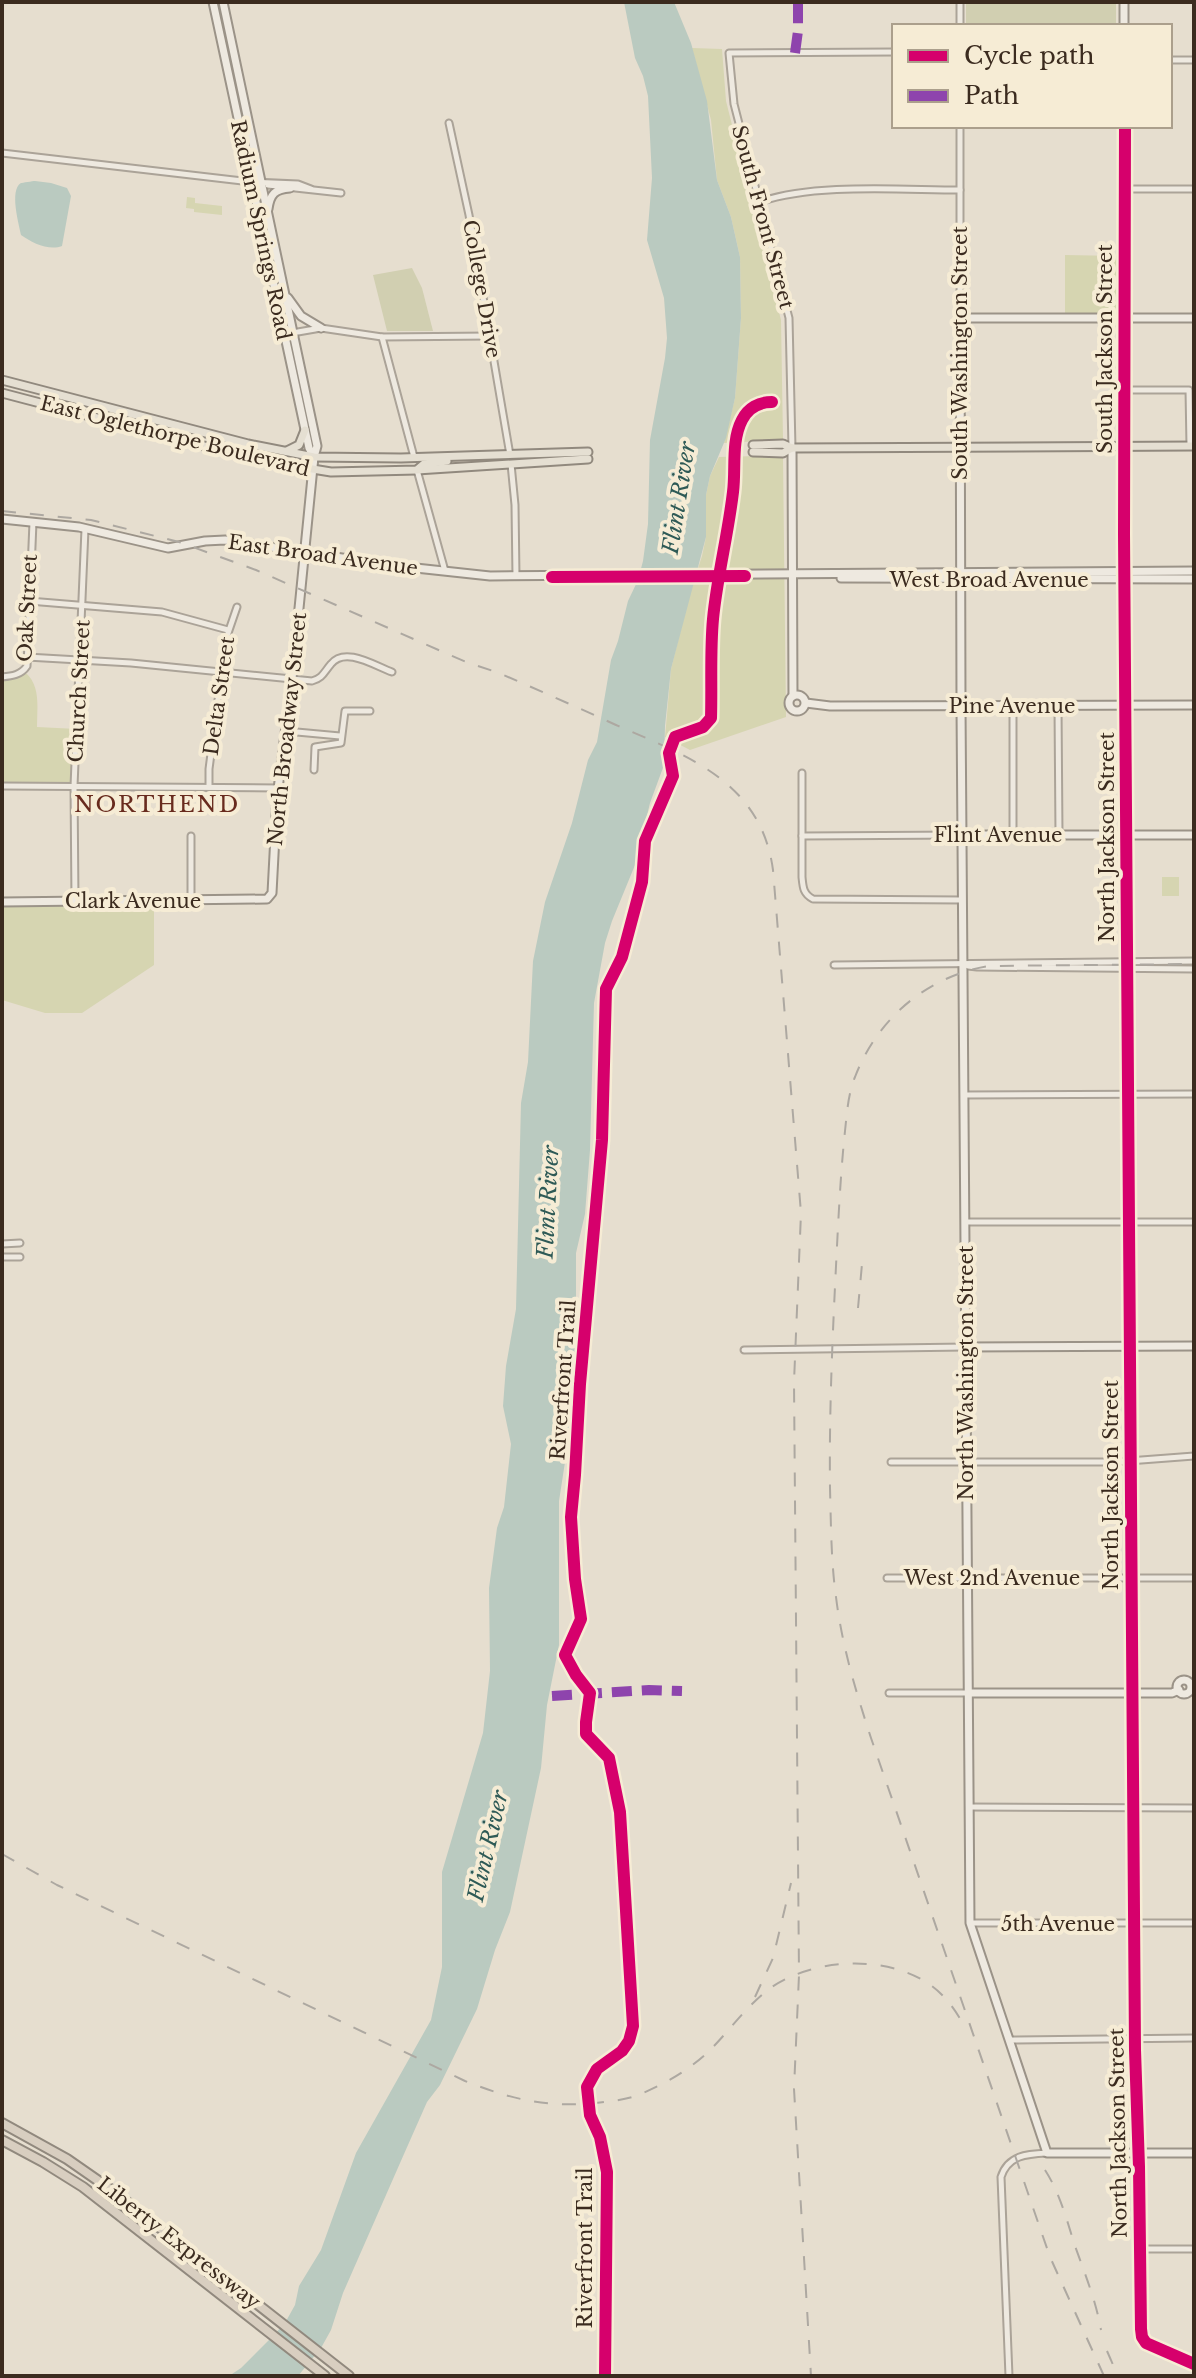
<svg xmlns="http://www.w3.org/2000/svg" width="1196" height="2378" viewBox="0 0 1196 2378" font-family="'Libre Baskerville',serif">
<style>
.green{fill:#d6d5b1}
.cemetery{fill:#d1cfb1}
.water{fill:#bacac0}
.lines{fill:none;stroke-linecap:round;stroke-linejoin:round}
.street-casing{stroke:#aba398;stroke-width:9}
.secondary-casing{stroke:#9b9388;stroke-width:11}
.primary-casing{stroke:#91897e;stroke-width:11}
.highway-casing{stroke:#91897e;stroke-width:12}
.street{stroke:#eee9e0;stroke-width:5}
.secondary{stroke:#eee9e0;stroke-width:7}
.primary{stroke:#e5dfd2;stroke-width:7}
.highway{stroke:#d8cec0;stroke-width:8}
.rail{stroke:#ada8a1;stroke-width:2;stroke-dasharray:14 14;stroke-linecap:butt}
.quiet{stroke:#8e44ad;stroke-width:10;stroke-dasharray:20 10;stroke-linecap:butt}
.cycleway-casing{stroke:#f6ecd5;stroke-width:17}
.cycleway{stroke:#d6006c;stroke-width:12}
.labels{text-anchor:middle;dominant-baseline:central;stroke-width:8;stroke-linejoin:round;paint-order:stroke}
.street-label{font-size:20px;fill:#3b2b1f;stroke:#f6ecd5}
.water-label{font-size:22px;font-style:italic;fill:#2e5a56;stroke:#f6ecd5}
.neighbourhood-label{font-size:22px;letter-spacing:2px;fill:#682b1e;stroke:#f6ecd5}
</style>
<rect width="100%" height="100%" fill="#e6decf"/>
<g class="green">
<path d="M692,48L722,49L726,101L781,320L783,439L780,440L724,443L735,398L741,318L740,257L731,217L717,180L711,120Z"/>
<path d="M187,197L195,198V203L222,206V215L194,212V209L186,208Z"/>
<path d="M1065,255L1119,256L1120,310L1118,313H1065Z"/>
<path d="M758,456L783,458L786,717L690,750L665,737L671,669L690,593L702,556L706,537V495L710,476L719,457Z"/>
<path d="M25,672C41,686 37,707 37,727L77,729L74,786L2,785V679Z"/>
<rect x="1162" y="877" width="17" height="19"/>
<path d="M154,901V965L82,1013H45L2,1000V903Z"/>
</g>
<g class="cemetery">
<rect x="966" y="2" width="150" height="24"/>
<path d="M412,268L422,288L433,331H387L373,275Z"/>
</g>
<g class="water">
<path d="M624,2H674L691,43L707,101L717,180L731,217L740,257L741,318L735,398L726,438L710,476L706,495V537L671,669L665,726L664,765L650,803L635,865L612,921L605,943L594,1003L590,1150L585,1214L576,1253V1397L566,1437L565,1462L559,1501V1645L547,1705L541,1768L510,1912L495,1950L477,2009L440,2085L427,2102L404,2154L343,2293L331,2330L321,2348L298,2376H229L241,2368L271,2338L285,2323L295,2305L299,2286L321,2250L356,2153L431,2020L442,1967V1872L483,1733L490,1671L489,1588L497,1528L504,1507L511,1444L503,1406L506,1366L516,1309L521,1103L528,1062L533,961L545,902L572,823L588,760L597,742L611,660L618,641L628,601L638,580L643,561L648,524L650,440L665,358L667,338L664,298L647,240L652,178L648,96L643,76L635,58Z"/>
<path d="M35,181L51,183L67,188L71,196L62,246C49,251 32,243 21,235C19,224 9,190 21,183C22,183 33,181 35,181Z"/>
</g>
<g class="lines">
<defs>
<g id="street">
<path d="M960,2V26"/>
<path d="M1170,60H1194"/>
<path d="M449,123L469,215L510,455"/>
<path d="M960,126V318"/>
<path d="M2,153L251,182L298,184L311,189"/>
<path d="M268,185L341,193"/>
<path d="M1125,189H1194"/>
<path d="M760,202C814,183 901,190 960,190"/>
<path d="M292,333L321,328L382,337L490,336"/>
<path d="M382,337L414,457"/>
<path d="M1124,390H1189L1190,446"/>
<path d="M792,448L789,318L734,104L729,53L894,52"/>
<path d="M511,464L515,505L516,576"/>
<path d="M417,470L445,571"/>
<path d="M29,601L162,612L228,630"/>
<path d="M27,657L131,663L312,681C323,678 324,672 331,664C345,646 375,666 392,672"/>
<path d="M2,677C12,676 21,675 27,666L33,522"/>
<path d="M1013,705V835"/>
<path d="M1058,706L1059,835"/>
<path d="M286,731L340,736"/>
<path d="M314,770L315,747L341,743L345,711H370"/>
<path d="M802,773V877C803,887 803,894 813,899L962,900"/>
<path d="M2,786L279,788"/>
<path d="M209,787V769L226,639L237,607"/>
<path d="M191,836V901"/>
<path d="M802,836L963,835"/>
<path d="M75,901L74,786L85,529"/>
<path d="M834,965L1194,961"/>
<path d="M968,966L977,967L1194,969"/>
<path d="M964,1095L1194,1094"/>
<path d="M965,1222H1194"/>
<path d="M2,1244L20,1243"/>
<path d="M2,1257H20"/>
<path d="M744,1350L966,1347"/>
<path d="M891,1462H1115L1194,1456"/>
<path d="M887,1578H1194"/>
<path d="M889,1693H968"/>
<path d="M969,1807L1194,1808"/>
<path d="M970,1923H1194"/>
<path d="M1009,2040L1194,2038"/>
<path d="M1137,2154L1142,2337L1146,2343L1194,2364"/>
<path d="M1141,2249H1194"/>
<path d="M1009,2376L1001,2177C1008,2155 1027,2154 1047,2153"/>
</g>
<g id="secondary">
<path d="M213,2L309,448L313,456"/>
<path d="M1124,2V26"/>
<path d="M1125,126L1124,534L1137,2154"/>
<path d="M268,209C270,194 275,189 290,188"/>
<path d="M288,298L301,316L321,328"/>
<path d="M792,448L793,696"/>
<path d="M2,519L79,527L168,548L205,541L225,540L388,565L490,576L1194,571"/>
<path d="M841,578L1194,579"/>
<circle cx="797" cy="703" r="8"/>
<path d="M961,702L960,318H1194"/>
<path d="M806,703L830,706L1194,705"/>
<path d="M961,706L970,1923L1047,2153H1194"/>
<path d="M963,835H1194"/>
<path d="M2,902L267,899L272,893L277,797L292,679L314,457L317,446L223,2"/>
<path d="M966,1347L1194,1346"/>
<circle cx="1184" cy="1687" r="7"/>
<path d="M968,1693H1172L1179,1690"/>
</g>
<g id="primary">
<path d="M2,380L248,444L314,457L401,458L588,452"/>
<path d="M2,393L257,460L331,472L417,470L588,459"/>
<path d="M753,445L783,444L792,448L1194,446"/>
<path d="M287,451L299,445L305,430"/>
<path d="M753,452L783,453L792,448"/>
<path d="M418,469L424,464L447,461"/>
</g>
<g id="highway">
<path d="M2,2123L67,2159L113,2191L349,2376"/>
<path d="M2,2140L43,2162L83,2187L325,2376"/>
</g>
</defs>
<use href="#street" class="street-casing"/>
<use href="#secondary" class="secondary-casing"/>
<use href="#primary" class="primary-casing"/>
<use href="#highway" class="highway-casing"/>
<use href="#street" class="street"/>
<use href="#secondary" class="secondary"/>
<use href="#primary" class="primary"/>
<use href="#highway" class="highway"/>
<g class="rail">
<path d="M2,511L91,520L179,542L256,570L466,662L499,673C538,690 577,707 616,725C687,756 761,781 773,870L801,1213L794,1382L799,1975L794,2089L811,2376"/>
<path d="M858,1308L862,1264"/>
<path d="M2,1854L57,1885L465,2081C511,2099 546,2108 596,2103C612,2101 628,2100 643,2093C669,2082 695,2066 714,2046C732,2027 748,2005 769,1989C811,1959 881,1954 926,1982C942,1992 953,2006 962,2022"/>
<path d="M755,1997L773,1958L791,1883"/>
<path d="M1045,2170C1060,2193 1067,2221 1075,2246C1085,2274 1096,2301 1101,2330"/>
<path d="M1107,2351L1118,2376"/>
<path d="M1104,2376L1050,2257L871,1738C856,1692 842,1646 836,1597C831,1561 831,1525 830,1488C829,1407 833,1326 837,1246C839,1207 841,1169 845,1131C847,1113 848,1094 855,1077C877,1019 927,976 989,966L1194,964"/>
</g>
<g class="quiet">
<path d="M795,53L798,31V2"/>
<path d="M552,1696L649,1690L682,1691"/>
</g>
<defs>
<g id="cycleway">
<path d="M1125,126L1124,534L1135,2050L1139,2167L1141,2329L1142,2337L1146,2343L1194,2364"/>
<path d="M552,577L745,576"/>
<path d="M605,2376L607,2172L600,2137L590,2115L587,2087L597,2069L622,2051L629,2041L633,2026L620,1812L609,1758L586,1734V1722L590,1693L576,1675L565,1655L581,1619L575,1579L571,1517L575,1475L580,1384L602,1140L606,989L622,957L642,882L645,841L673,776L669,753L675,737L703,727L711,718C712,685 710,652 713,619C717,577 728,535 733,492C736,469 731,441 742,420C748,408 759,402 772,402"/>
</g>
</defs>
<use href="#cycleway" class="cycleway-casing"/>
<use href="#cycleway" class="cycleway"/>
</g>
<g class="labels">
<g class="street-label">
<text transform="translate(763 217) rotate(75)">South Front Street</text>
<text transform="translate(261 230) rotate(78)">Radium Springs Road</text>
<text transform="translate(482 289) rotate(80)">College Drive</text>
<text transform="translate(1105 349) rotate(-90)">South Jackson Street</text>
<text transform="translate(960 353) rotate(-90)">South Washington Street</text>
<text transform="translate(175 436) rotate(14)">East Oglethorpe Boulevard</text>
<text transform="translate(323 555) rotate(8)">East Broad Avenue</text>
<text x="989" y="580">West Broad Avenue</text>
<text transform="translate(27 608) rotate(-87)">Oak Street</text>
<text transform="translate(79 691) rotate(-87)">Church Street</text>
<text transform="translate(219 696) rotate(-82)">Delta Street</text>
<text x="1012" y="706">Pine Avenue</text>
<text transform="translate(287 729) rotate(-84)">North Broadway Street</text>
<text x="998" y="835">Flint Avenue</text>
<text transform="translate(1107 837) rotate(-90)">North Jackson Street</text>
<text x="133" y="901">Clark Avenue</text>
<text transform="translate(966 1373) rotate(-90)">North Washington Street</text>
<text transform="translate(563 1380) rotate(-86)">Riverfront Trail</text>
<text transform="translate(1111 1485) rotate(-90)">North Jackson Street</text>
<text x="992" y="1578">West 2nd Avenue</text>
<text x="1058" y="1924">5th Avenue</text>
<text transform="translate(1118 2133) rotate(-91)">North Jackson Street</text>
<text transform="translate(179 2243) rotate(38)">Liberty Expressway</text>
<text transform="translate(585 2248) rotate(-90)">Riverfront Trail</text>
</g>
<g class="water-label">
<text transform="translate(679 498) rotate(-81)">Flint River</text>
<text transform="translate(548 1202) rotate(-87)">Flint River</text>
<text transform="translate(488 1846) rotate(-77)">Flint River</text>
</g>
<g class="neighbourhood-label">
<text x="157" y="804">NORTHEND</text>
</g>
</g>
<rect width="1196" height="2378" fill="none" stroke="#3b2b1f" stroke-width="8"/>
<rect x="892" y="24" width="280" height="104" fill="#f6ecd5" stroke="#ab9f8c" stroke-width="2"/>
<rect x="908" y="50" width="40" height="12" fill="#d6006c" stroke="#ab9f8c" stroke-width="2"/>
<text x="964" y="64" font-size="24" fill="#3b2b1f">Cycle path</text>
<rect x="908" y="90" width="40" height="12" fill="#8e44ad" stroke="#ab9f8c" stroke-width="2"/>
<text x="964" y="104" font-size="24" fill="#3b2b1f">Path</text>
</svg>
